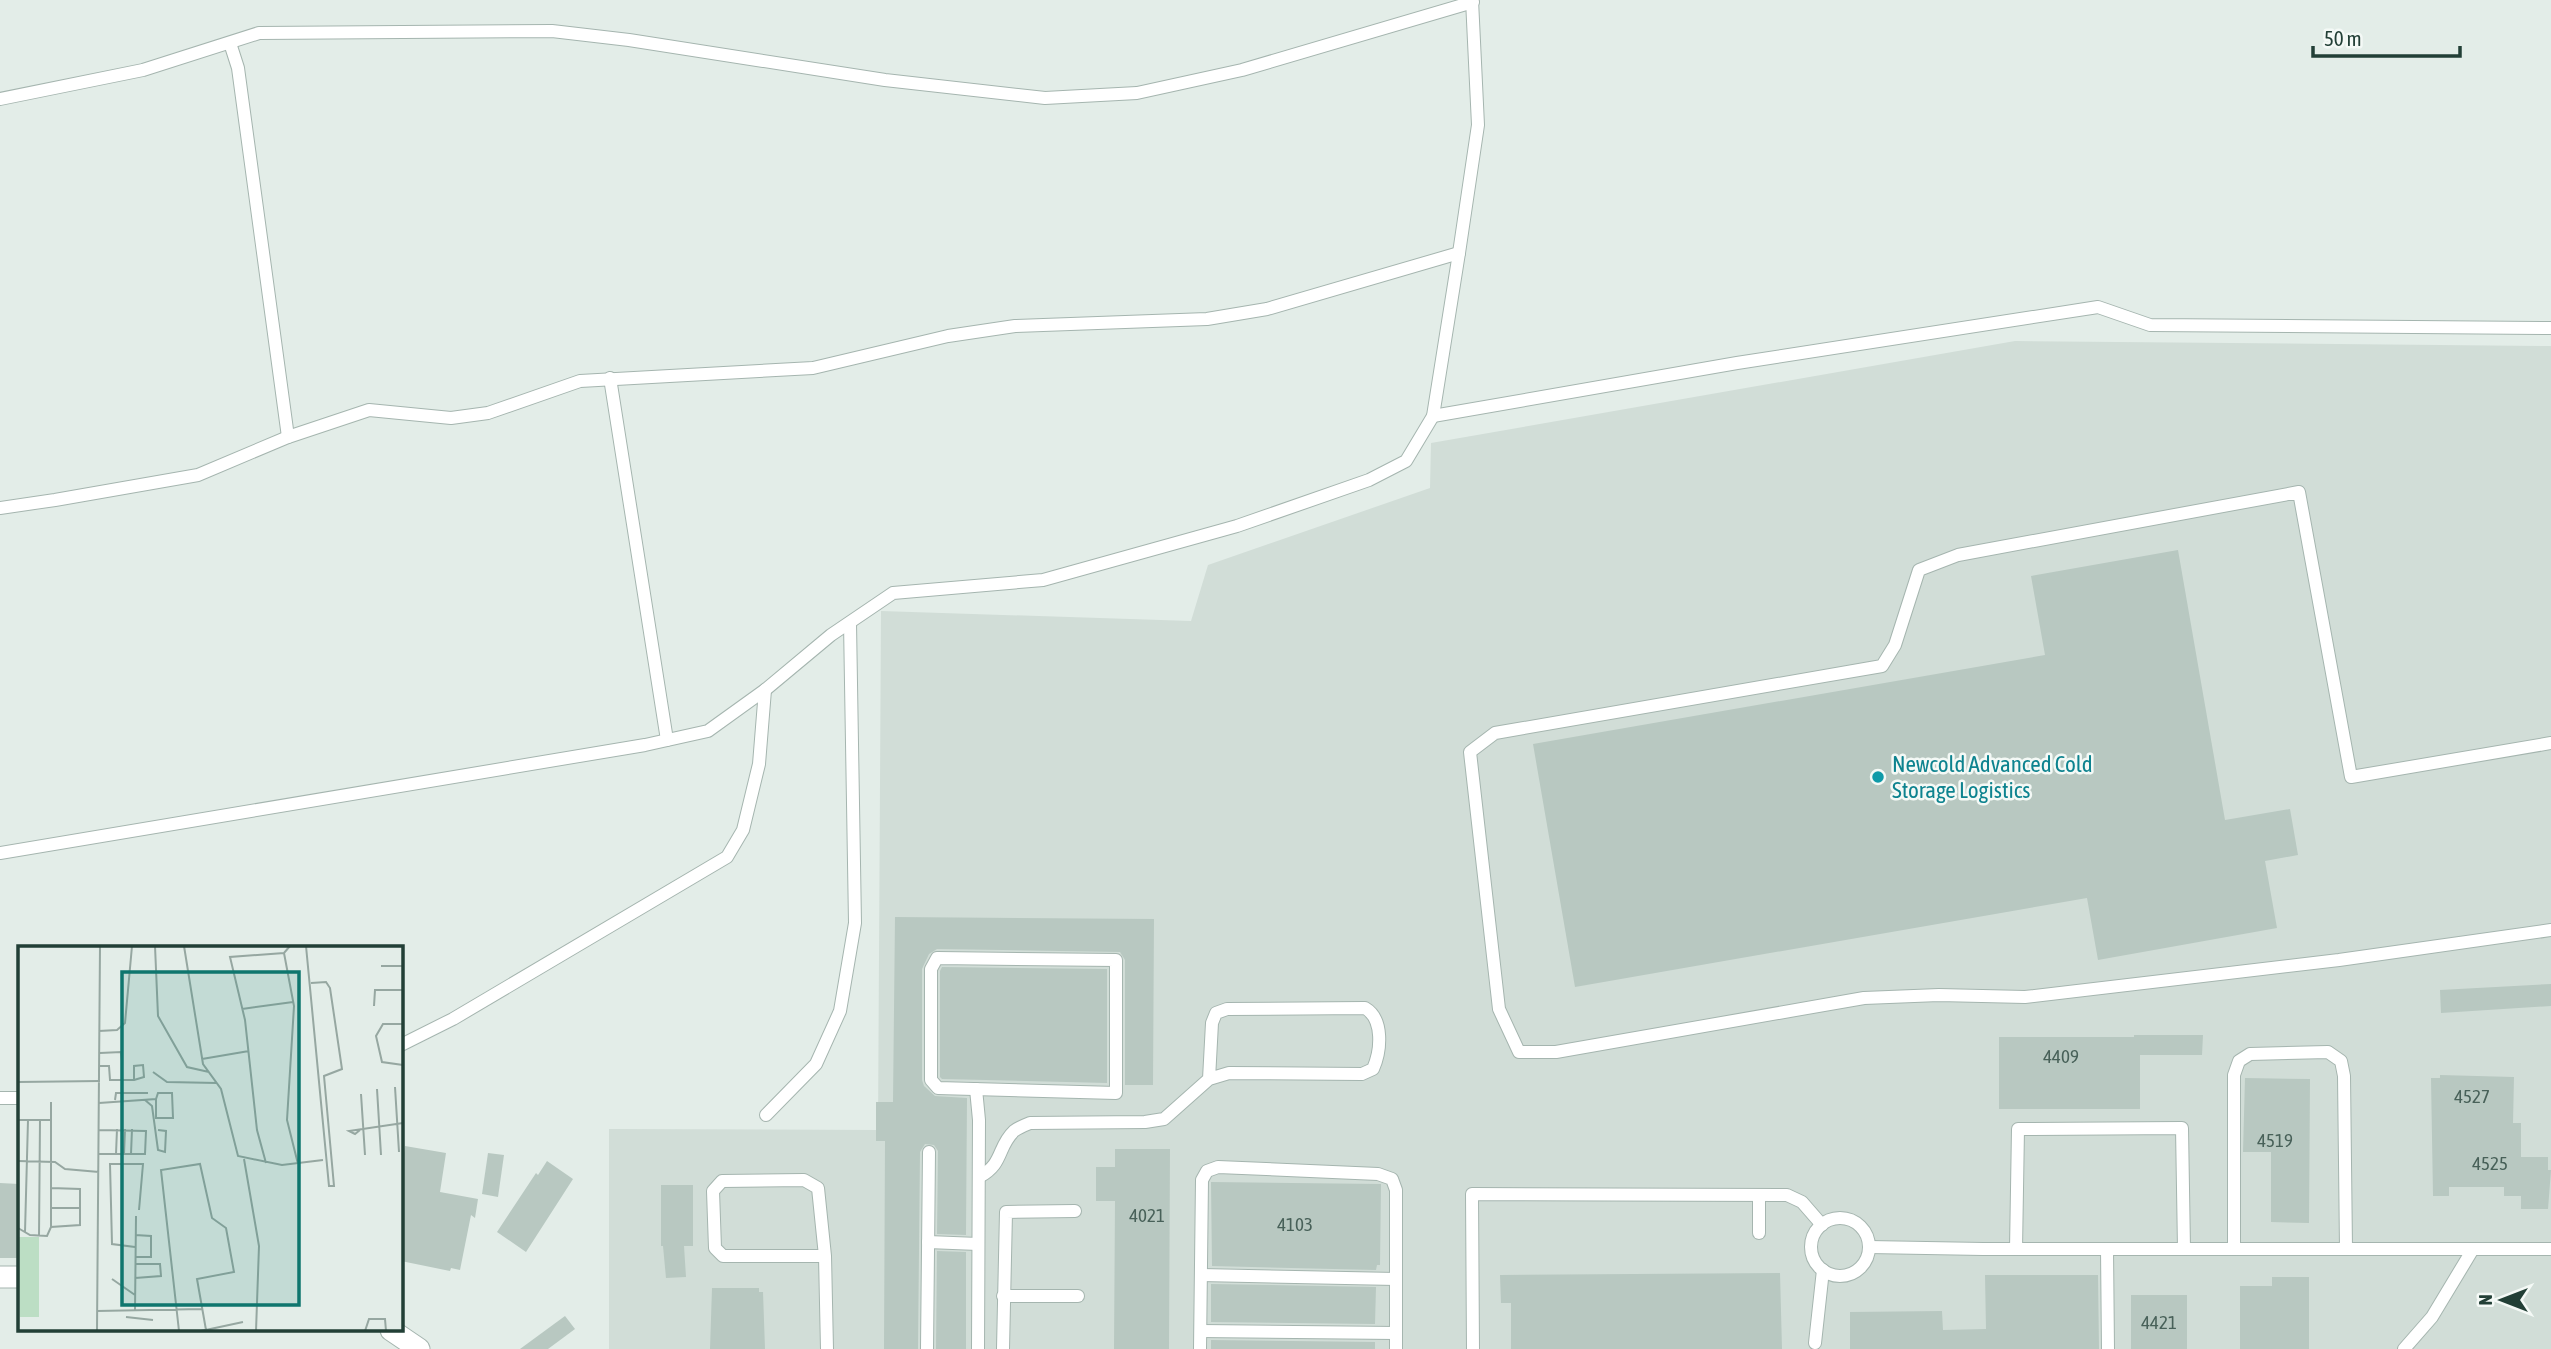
<svg xmlns="http://www.w3.org/2000/svg" width="2551" height="1349" viewBox="0 0 2551 1349" font-family="'Asap Condensed',sans-serif">
<style>
.built{fill:#d1ddd7}
.building{fill:#b8c8c1}
.lines{fill:none;stroke-linecap:round;stroke-linejoin:round}
.service-casing{stroke:#a5b5af;stroke-width:14}
.minor-casing{stroke:#a5b5af;stroke-width:23}
.service{stroke:#fff;stroke-width:12}
.minor{stroke:#fff;stroke-width:21}
.culture-dot{fill:#0f9aa8;stroke:#f4f9f6;stroke-width:2.5}
.labels{text-anchor:middle;dominant-baseline:central;stroke-width:5;stroke-linejoin:round;paint-order:stroke}
.number-label{font-size:19px;fill:#486159}
.culture-label{font-size:23px;fill:#0d838f;stroke:#f4f9f6;text-anchor:start}
.inset-road{fill:none;stroke:#96a7a1;stroke-width:2}
.view{fill:#0f766e;fill-opacity:0.15;stroke:#0f766e;stroke-width:3.5}
.inset-edge{fill:none;stroke:#223f36;stroke-width:3.5}
</style>
<rect width="100%" height="100%" fill="#e3ede8"/>
<path class="built" d="M2015,341L2551,346V1349H609V1129L878,1130L881,611L1191,621L1208,565L1430,488L1431,443Z"/>
<g class="building">
<path d="M2178,550L2225,820L2290,809L2298,855L2265,861L2277,928L2098,960L2087,898L1575,987L1533,744L2045,655L2031,576Z"/>
<path d="M895,917L1154,919L1153,1085H1125V960L1120,952L937,949L929,954L922,969V1080L924,1086L935,1096L967,1098L966,1232V1235L937,1234L938,1151L934,1145L925,1144L920,1152L918,1349H884L885,1141H876V1102H893Z"/>
<path d="M942,967L1107,969V1083L942,1079L940,1077V971Z"/>
<path d="M2551,984V1006L2441,1013L2440,990Z"/>
<path d="M2134,1035H2203L2202,1055H2140V1109H1999V1037H2134Z"/>
<path d="M2440,1075L2514,1077L2513,1123H2521V1157H2548V1170H2551L2548,1209H2521V1196H2504V1187H2449V1196H2433L2431,1078H2440Z"/>
<path d="M2245,1078L2310,1079L2309,1223L2271,1222V1152H2243Z"/>
<path d="M405,1146L446,1153L440,1192L478,1199L475,1218L471,1215L460,1270L451,1268L450,1271L401,1261V1175Z"/>
<path d="M1115,1149H1170L1169,1349H1114L1115,1201H1096V1167H1115Z"/>
<path d="M488,1153L504,1155L498,1197L482,1194Z"/>
<path d="M547,1161L573,1179L526,1252L497,1232L536,1173L538,1175Z"/>
<path d="M1211,1182L1381,1184L1380,1265H1377L1376,1270L1212,1266Z"/>
<path d="M0,1183L19,1184L18,1258H0Z"/>
<path d="M661,1185H693V1246H684L686,1277L666,1278L663,1246H661Z"/>
<path d="M937,1251L966,1252V1349H936Z"/>
<path d="M1780,1273L1782,1349H1511V1303H1501L1500,1275Z"/>
<path d="M1985,1275H2098L2099,1349H1850V1312L1942,1311L1943,1330L1986,1329Z"/>
<path d="M2272,1277H2309V1349H2240V1286H2272Z"/>
<path d="M1211,1284L1376,1287L1375,1324L1211,1322Z"/>
<path d="M712,1288H759V1292H763L765,1349H710Z"/>
<rect x="2131" y="1295" width="56" height="54"/>
<path d="M565,1316L575,1329L548,1349H520Z"/>
<path d="M1211,1340L1375,1342V1349H1211Z"/>
</g>
<g class="lines">
<defs>
<g id="service">
<path d="M230,43L238,68L288,437"/>
<path d="M0,99L143,70L259,33L552,31L629,40L885,80L1045,98L1137,93L1242,70L1473,2"/>
<path d="M610,378L667,740"/>
<path d="M1433,416L1737,363L2098,307L2150,325L2551,328"/>
<path d="M0,508L55,500L198,475L288,437L369,410L451,418L488,413L580,381L813,368L948,336L1015,326L1207,319L1267,309L1459,253"/>
<path d="M2551,743L2351,777L2299,492L1958,555L1919,570L1895,645L1882,666L1495,733L1470,752L1499,1009L1519,1052H1556L1864,998L1939,995L2025,997L2339,960L2551,930"/>
<path d="M0,853L645,745L708,731L765,690L831,635L893,593L1043,580L1237,526L1369,480L1406,461L1433,416L1459,253L1478,125L1472,0"/>
<path d="M937,958L1116,960V1093L938,1088L931,1080V969Z"/>
<path d="M401,1045L453,1019L727,857L743,830L759,764L765,690"/>
<path d="M976,1089L979,1120L978,1349"/>
<path d="M0,1098H19"/>
<path d="M766,1115L816,1064L840,1011L855,923L850,623"/>
<path d="M979,1177C1004,1164 997,1147 1014,1131C1018,1128 1025,1125 1030,1123L1145,1122L1164,1119L1209,1079L1229,1073L1362,1074L1373,1069C1381,1051 1384,1019 1365,1008L1227,1009L1216,1013L1212,1023L1209,1079"/>
<path d="M1759,1196V1233"/>
<circle cx="1840" cy="1247" r="29"/>
<path d="M928,1242L978,1244"/>
<path d="M1869,1247L1983,1249H2551"/>
<path d="M2016,1249L2018,1129L2182,1128L2184,1249"/>
<path d="M2107,1249L2108,1349"/>
<path d="M2234,1249V1075L2239,1061L2250,1054L2328,1052L2341,1061L2344,1076L2346,1249"/>
<path d="M825,1256L818,1188L804,1180L722,1181L713,1191L715,1248L723,1256H825L827,1349"/>
<path d="M1201,1275L1396,1279"/>
<path d="M1003,1296H1078"/>
<path d="M1201,1331L1396,1333"/>
<path d="M1815,1343L1823,1270"/>
<path d="M927,1349L929,1152"/>
<path d="M1003,1349L1006,1212L1075,1211"/>
<path d="M1200,1349L1202,1180L1207,1171L1218,1167L1378,1174L1392,1179L1396,1190V1349"/>
<path d="M1473,1349L1472,1194L1787,1195L1802,1202L1822,1225"/>
<path d="M2404,1349L2432,1317L2473,1249"/>
</g>
<g id="minor">
<path d="M0,1277H19"/>
<path d="M391,1330L419,1349"/>
</g>
</defs>
<use href="#service" class="service-casing"/>
<use href="#minor" class="minor-casing"/>
<use href="#service" class="service"/>
<use href="#minor" class="minor"/>
</g>
<circle class="culture-dot" cx="1878" cy="777" r="7"/>
<g class="labels">
<g class="number-label">
<text x="2061" y="1056">4409</text>
<text x="2472" y="1096">4527</text>
<text x="2275" y="1140">4519</text>
<text x="2490" y="1163">4525</text>
<text x="1147" y="1215">4021</text>
<text x="1295" y="1224">4103</text>
<text x="2159" y="1322">4421</text>
</g>
<g class="culture-label">
<text x="1892" y="764">Newcold Advanced Cold<tspan x="1892" dy="26">Storage Logistics</tspan></text>
</g>
</g>
<g transform="translate(18 946)">
<rect width="385" height="385" fill="#e3ede8"/>
<path d="M0,291H21V371H2V385Z" fill="#bcdec4"/>
<path class="inset-road" d="M137,0L140,70L169,121L191,126M166,0L185,118L203,143L220,210L264,219L305,214M288,0L311,240H316L306,130L324,123L312,42L308,36L293,37M266,7L276,60L269,174L280,218M363,20H385M356,60L357,44H385M224,63L275,56M385,78H365L358,90L364,116L385,119M81,85L99,84L107,77L114,0M82,107L103,106L104,115M184,113L231,105M82,120H91L92,134H116V120L125,119L126,131L116,134M135,126L149,136L199,137M0,136L82,135M377,141L381,206M359,143L363,209M343,148L347,209M97,154L98,147H130M127,154L134,160L140,204L147,206L148,185L140,184M81,157L138,153L140,147H154L155,172H138V153M0,174H33M342,184L337,188L331,185L385,177M81,208H127L128,185L81,184M98,208L99,183M106,208L107,183M113,208L114,183M226,213L241,300L238,385M0,215L37,216L47,223L81,226M248,217L239,184L227,74L212,11L266,7L272,0M33,262H63M33,281V156M0,282L12,289L29,290L33,281L62,279V243L33,242M7,286L10,174M117,289L133,290V311H117M21,290L22,174M117,301L94,298L92,218H125L121,264M117,318H142L143,330L117,332M94,333L117,349M79,365L184,363M117,365L118,270M108,371L135,374M79,385L82,0M161,385L143,224L182,218L194,272L208,282L216,326L179,333L188,384M183,385L225,376M347,385L351,373H367L368,385"/>
<path class="view" d="M104,26H281V359H104Z"/>
<rect width="385" height="385" class="inset-edge"/>
</g>
<g transform="translate(2502 1300) rotate(270)" stroke="#f4f9f6" stroke-width="5" paint-order="stroke">
<path d="M0-5L12 26L0 18L-12 26Z" fill="#223f36"/>
<text y="-10" font-size="19" font-weight="bold" text-anchor="middle" fill="#223f36">N</text>
</g>
<path d="M2313 46v10h147v-10" fill="none" stroke="#223f36" stroke-width="3.5"/>
<text x="2324" y="46" font-size="21" fill="#223f36" stroke="#f4f9f6" stroke-width="5" paint-order="stroke">50 m</text>
</svg>
